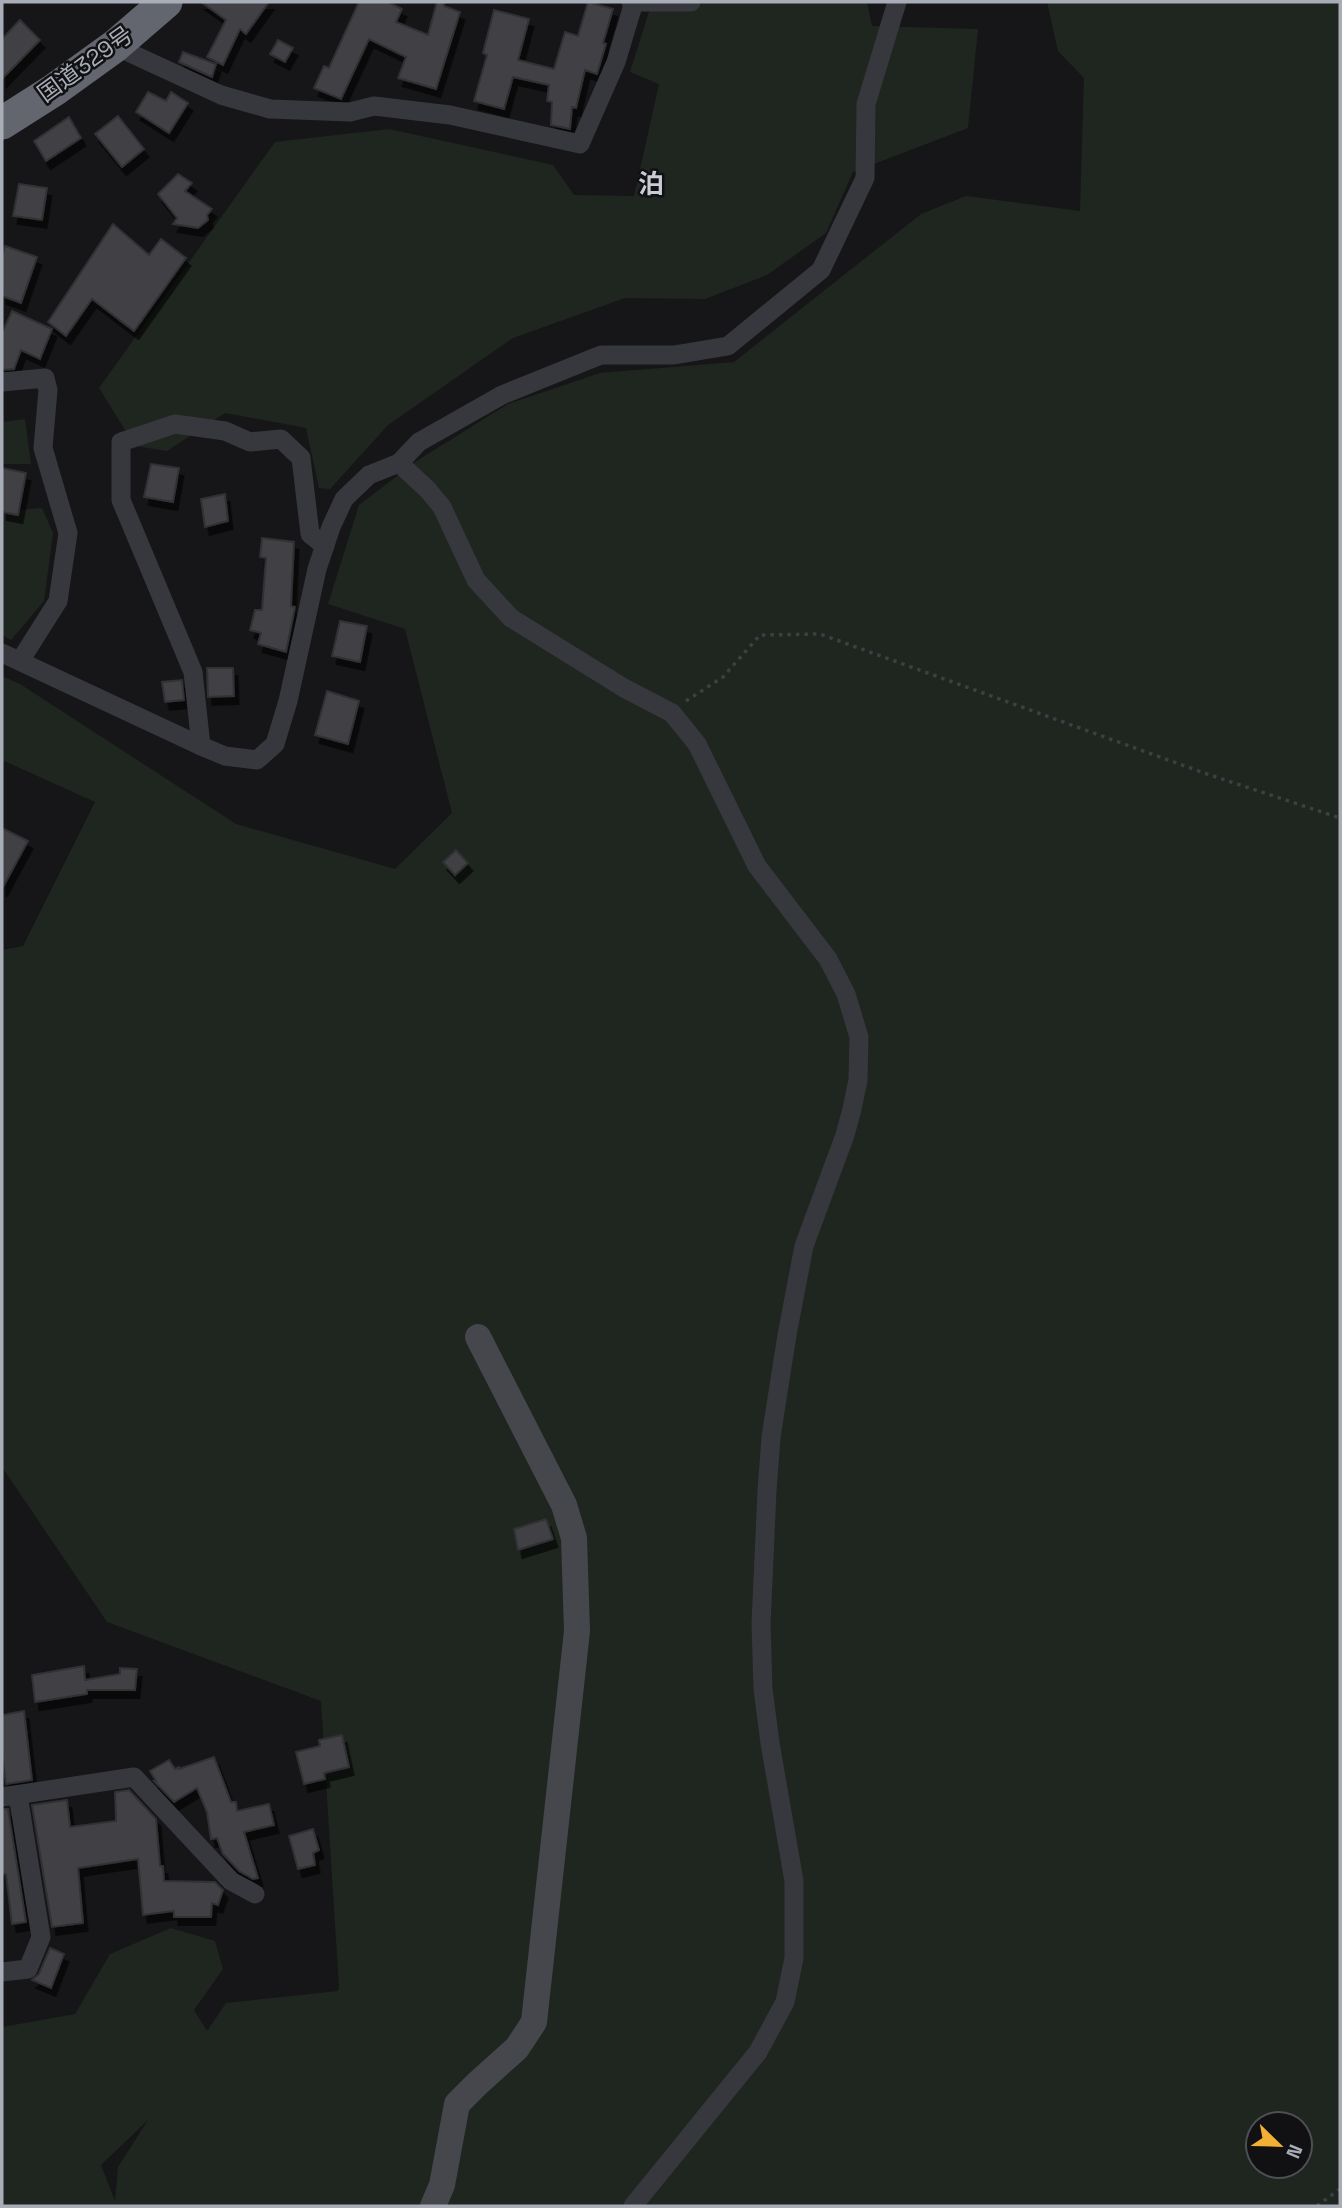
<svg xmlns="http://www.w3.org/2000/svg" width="1342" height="2208" viewBox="0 0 1342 2208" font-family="'Space Grotesk','Noto Sans JP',sans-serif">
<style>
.green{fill:#1e261f;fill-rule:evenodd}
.building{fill:#404145;stroke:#303034;stroke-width:2;filter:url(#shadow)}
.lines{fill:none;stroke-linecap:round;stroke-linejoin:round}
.path{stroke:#3d3f44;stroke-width:3.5;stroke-dasharray:3.5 5;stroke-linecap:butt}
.street{stroke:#37383d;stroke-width:19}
.secondary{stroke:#45474d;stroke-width:26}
.highway{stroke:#63666e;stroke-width:33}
.labels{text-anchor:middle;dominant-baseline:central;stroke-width:5;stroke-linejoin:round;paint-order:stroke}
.street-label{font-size:23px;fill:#a8adb8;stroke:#111113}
.quarter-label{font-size:26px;font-weight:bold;fill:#c9ccd4;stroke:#111113}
</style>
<defs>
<filter id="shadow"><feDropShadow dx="4.5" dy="8" stdDeviation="0" flood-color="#0009"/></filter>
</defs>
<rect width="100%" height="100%" fill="#161618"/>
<g class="green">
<path d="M652,2H867L872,26L978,29L968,128L853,172L826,233L767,275L705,299L625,298L513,338L388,425L330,489L319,488L306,428L225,413L167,451L135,446L99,388L275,142L389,129L553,165L574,195L634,196L659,84L630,72Z"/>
<path d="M1047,2H1340V2206H2V2027L75,2014L110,1954L171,1928L215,1941L223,1969L194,2010L207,2031L226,2003L338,1991L339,1987L321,1701L107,1622L2,1467V950L23,946L95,802L2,760V676L20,684L236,824L395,869L452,813L405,629L328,604L359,505L418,460L508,404L600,373L734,362L921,214L966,196L1080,211L1084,78L1058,51ZM148,2120L118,2167L115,2201L101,2165ZM1258,2124H1300V2166H1258Z"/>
<path d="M25,419L31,464H2V422Z"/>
<path d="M42,508L53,533L44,601L11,640L2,635V511Z"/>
</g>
<g class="building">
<path d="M201,2H269L246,34L240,29L223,65L207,57L226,20Z"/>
<path d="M359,2H388L402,9L396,22L428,35L437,2H444V6L460,12L436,89L398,78L406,57L369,39L341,99L314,88L324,66L329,68Z"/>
<path d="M588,2L613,9L603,43L606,44L597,74L585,70L576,108L572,107L570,129L551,125L552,102L547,101L549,85L513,77L504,109L474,101L487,55L483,53L494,10L529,19L518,60L554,69L565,32L578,36Z"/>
<path d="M20,20L40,40L2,79V39Z"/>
<path d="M278,40L293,48L285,62L270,54Z"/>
<path d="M183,52L216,64L212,77L179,62Z"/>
<path d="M148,92L166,101L171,92L188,103L169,133L136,112Z"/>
<path d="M118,116L144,149L122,167L95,134Z"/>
<path d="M69,117L81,138L46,161L34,141Z"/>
<path d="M178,174L192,183L185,191L212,209L207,215L208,220L198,228L173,224L177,218L158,194Z"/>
<path d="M19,184L47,188L42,220L13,216Z"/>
<path d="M113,224L149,255L161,239L186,258L134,331L92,299L66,336L48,322Z"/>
<path d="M5,246L37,257L21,303L2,296V256Z"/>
<path d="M12,311L52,329L40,359L21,350L14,369L2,370V333Z"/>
<path d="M151,464L179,468L173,502L144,497Z"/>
<path d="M2,468L26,473L18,515L2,512Z"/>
<path d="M225,494L228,521L205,527L201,499Z"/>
<path d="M262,538L294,542L291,606L295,607L286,652L258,644L261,633L250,630L255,610H262L266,558L260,557Z"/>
<path d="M340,621L367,626L360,662L332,656Z"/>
<path d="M207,668H233L234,696L208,697Z"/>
<path d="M182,680L184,700L165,702L162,682Z"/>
<path d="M327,691L359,701L348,744L315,735Z"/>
<path d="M2,828L28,841L2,889Z"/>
<path d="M456,850L468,863L455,875L443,862Z"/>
<path d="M546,1519L553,1539L518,1550L514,1529Z"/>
<path d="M84,1666L85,1680L120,1674V1668L137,1669L135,1690H87V1694L35,1702L32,1675Z"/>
<path d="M24,1711L32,1780L6,1784L2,1755V1715Z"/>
<path d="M342,1735L349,1767L324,1773L325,1779L304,1784L296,1752L320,1746L319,1740Z"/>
<path d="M214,1757L231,1802H236L237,1811L269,1804L274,1825L244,1832L258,1878L253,1879L239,1871L223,1854L217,1838L211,1839L207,1812L197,1788L174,1802L154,1781H156L150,1771L169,1760L175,1769L179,1767V1769Z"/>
<path d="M129,1790L156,1819L160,1866H163L164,1881L215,1882L223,1890L218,1905L212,1903L211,1917H174V1911L143,1915L138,1859L78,1868L83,1923L52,1927L32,1805L67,1800L70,1827L116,1821L115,1792Z"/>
<path d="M2,1809H8L26,1922L12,1924L6,1874H2Z"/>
<path d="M313,1829L319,1850L313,1853L315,1865L298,1869L289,1836Z"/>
<path d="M50,1948L64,1954L51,1988L32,1980L39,1974Z"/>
</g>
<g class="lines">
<g class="path">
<path d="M686,701L723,677L760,635L820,634L1207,774L1340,818"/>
<path d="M1317,2206L1340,2189"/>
</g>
<g class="street">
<path d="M631,2H691"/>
<path d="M115,46L221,95L270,109L350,112L374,106L450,115L580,144L616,62L634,2"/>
<path d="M2,382L45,378L48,390L43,448L68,533L58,601L20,661"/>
<path d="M399,463L428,490L442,507L476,580L511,618L624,688L672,713L697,744L757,866L828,959L846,994L859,1037L858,1080L852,1109L845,1135L804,1246L787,1335L771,1437L767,1491L761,1624L763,1689L770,1743L794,1881V1958L785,2002L758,2052L633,2206"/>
<path d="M2,653L201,746L225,756L257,760L275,744L288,701L317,569L331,527L344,499L369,475L399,463L419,442L502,395L601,355H674L728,346L821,270L865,178L866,104L897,2"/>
<path d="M201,746L193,672L121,500V442L175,424L225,431L250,442L281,439L301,458L310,534L325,546"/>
<path d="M2,1797L134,1777L231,1881L255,1894"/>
<path d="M2,1972L28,1969L41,1937L18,1795"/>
</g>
<path class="secondary" d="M433,2206L442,2185L457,2104L477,2084L517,2048L534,2022L577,1631L574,1538L564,1505L478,1337"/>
<path class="highway" d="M2,123L54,90L115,46L166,2"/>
</g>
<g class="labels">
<g class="street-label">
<text transform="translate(85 64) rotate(-36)">国道329号</text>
</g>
<g class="quarter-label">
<text x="651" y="184">泊</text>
</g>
</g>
<rect width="1342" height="2208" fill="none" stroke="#a8adb8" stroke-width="7"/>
<g transform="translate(1279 2145) rotate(113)"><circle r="33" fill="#111113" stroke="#4d4f55" stroke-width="2"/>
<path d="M0-5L12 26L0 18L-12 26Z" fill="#f2b134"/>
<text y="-10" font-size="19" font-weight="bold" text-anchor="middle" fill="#a8adb8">N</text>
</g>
</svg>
